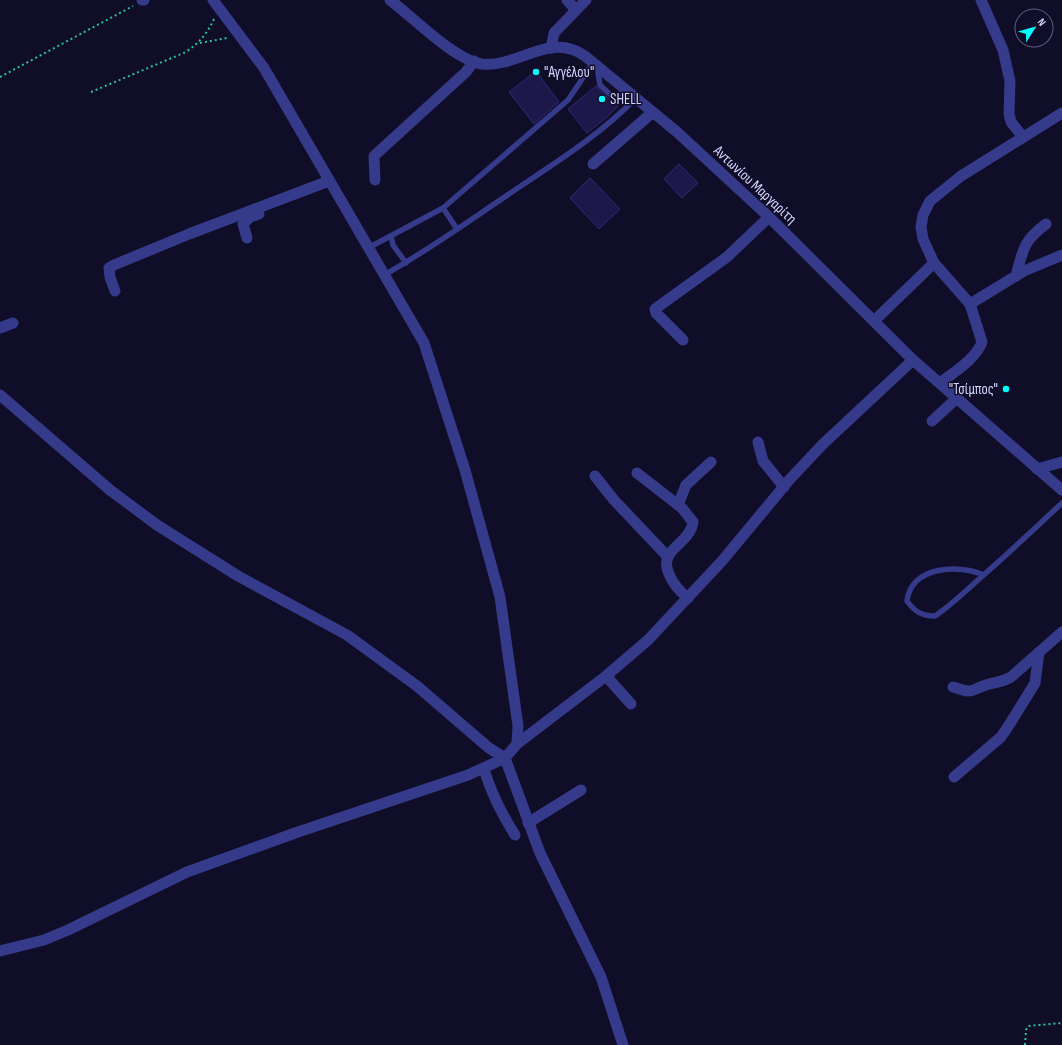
<svg xmlns="http://www.w3.org/2000/svg" width="1062" height="1045" viewBox="0 0 1062 1045" font-family="'Sofia Sans Condensed',sans-serif">
<style>
.building{fill:#1d184a;stroke:#302877}
.lines{fill:none;stroke-linecap:round;stroke-linejoin:round}
.path{stroke:#26c1a7;stroke-width:2;stroke-dasharray:2 3;stroke-linecap:butt}
.service{stroke:#353a8a;stroke-width:5.5}
.minor{stroke:#353a8a;stroke-width:11}
.tertiary{stroke:#353a8a;stroke-width:11}
.poi-dot{fill:#00fffd;stroke:#0f0d27;stroke-width:1.5}
.labels{text-anchor:middle;dominant-baseline:central;stroke-width:3;stroke-linejoin:round;paint-order:stroke}
.poi-label{font-size:15px;fill:#d4d4ff;stroke:#0f0d27;text-anchor:start}
.street-label{font-size:15px;fill:#d4d4ff;stroke:#0f0d27}
</style>
<rect width="100%" height="100%" fill="#0f0d27"/>
<g class="building">
<path d="M536,71L559,102L534,124L509,92Z"/>
<path d="M596,86L611,101L620,104L607,117L587,133L568,109Z"/>
<path d="M679,164L698,183L682,198L664,179Z"/>
<path d="M590,178L620,209L599,229L570,198Z"/>
</g>
<g class="lines">
<g class="path">
<path d="M200,43L227,38"/>
<path d="M0,77L133,6"/>
<path d="M91,92L186,52C199,43 207,34 214,19"/>
<path d="M1025,1045L1026,1030L1028,1026L1062,1023"/>
</g>
<g class="service">
<path d="M598,73L600,85L614,98L622,96"/>
<path d="M443,208L457,229"/>
<path d="M391,236L393,245L406,263"/>
<path d="M368,248L443,208L568,100L593,63"/>
<path d="M384,275C429,250 470,220 512,192C555,163 600,135 636,98"/>
<path d="M984,575C958,564 911,566 907,601C915,612 922,616 935,616C951,605 966,591 980,578C1008,554 1035,528 1062,503"/>
</g>
<g class="minor">
<path d="M142,0H144"/>
<path d="M213,0L264,68L424,343L465,470L500,597L518,726L517,744"/>
<path d="M567,0L576,10"/>
<path d="M981,0L1003,50L1010,81L1009,114L1011,122L1023,137"/>
<path d="M551,48L554,33L586,0"/>
<path d="M593,164L653,112"/>
<path d="M375,180L374,156L466,72L474,61"/>
<path d="M247,238L243,224L250,217L259,214"/>
<path d="M934,263L970,304L982,342C976,359 954,372 940,383"/>
<path d="M1016,276C1023,250 1023,241 1046,224"/>
<path d="M115,291L110,277L109,268L114,265L189,234L329,181"/>
<path d="M970,304L1024,271L1062,255"/>
<path d="M875,320L934,263L923,239L921,227L923,215L930,201L961,176L1062,113"/>
<path d="M0,328L13,323"/>
<path d="M683,340L656,313L655,309L727,257L769,217"/>
<path d="M0,395L110,490L157,525L238,576L347,635L417,686L489,748L505,758L540,853L601,977L623,1045"/>
<path d="M932,421L957,398"/>
<path d="M758,442L763,461L784,487"/>
<path d="M637,473L682,508L693,522C690,545 657,549 669,574C673,584 679,591 688,598"/>
<path d="M595,476L614,500L668,557"/>
<path d="M678,505L686,485L711,462"/>
<path d="M606,676L631,704"/>
<path d="M953,687C974,694 968,691 986,685C995,682 1003,682 1011,677L1062,632"/>
<path d="M484,769C491,793 501,813 515,835"/>
<path d="M954,777L1001,737L1011,722L1035,683L1039,652"/>
<path d="M528,823L581,790"/>
<path d="M0,951L44,940L68,930L187,872L298,832L468,775L505,758L517,744L606,676L648,640L722,561L790,479L823,444L913,360"/>
</g>
<g class="tertiary">
<path d="M390,0C413,17 454,60 482,64C518,68 550,31 585,56L677,132L769,217L913,360L1062,490"/>
<path d="M1037,469L1062,462"/>
</g>
</g>
<g class="poi-dot">
<circle cx="536" cy="72" r="4"/>
<circle cx="602" cy="99" r="4"/>
<circle cx="1006" cy="389" r="4"/>
</g>
<g class="labels">
<g class="poi-label">
<text x="544" y="72">"Αγγέλου"</text>
<text x="610" y="99">SHELL</text>
<text x="998" y="389" text-anchor="end">"Τσίμπος"</text>
</g>
<g class="street-label">
<text transform="translate(755 185) rotate(43)">Αντωνίου Μαργαρίτη</text>
</g>
</g>
<g transform="translate(1034 28) rotate(53)"><circle r="19" fill="#0f0d27" stroke="#5e5d7d"/>
<path d="M0-3L7 15L0 10L-7 15Z" fill="#00fffd"/>
<text y="-6" font-size="11" font-weight="bold" text-anchor="middle" fill="#d4d4ff">N</text>
</g>
</svg>
